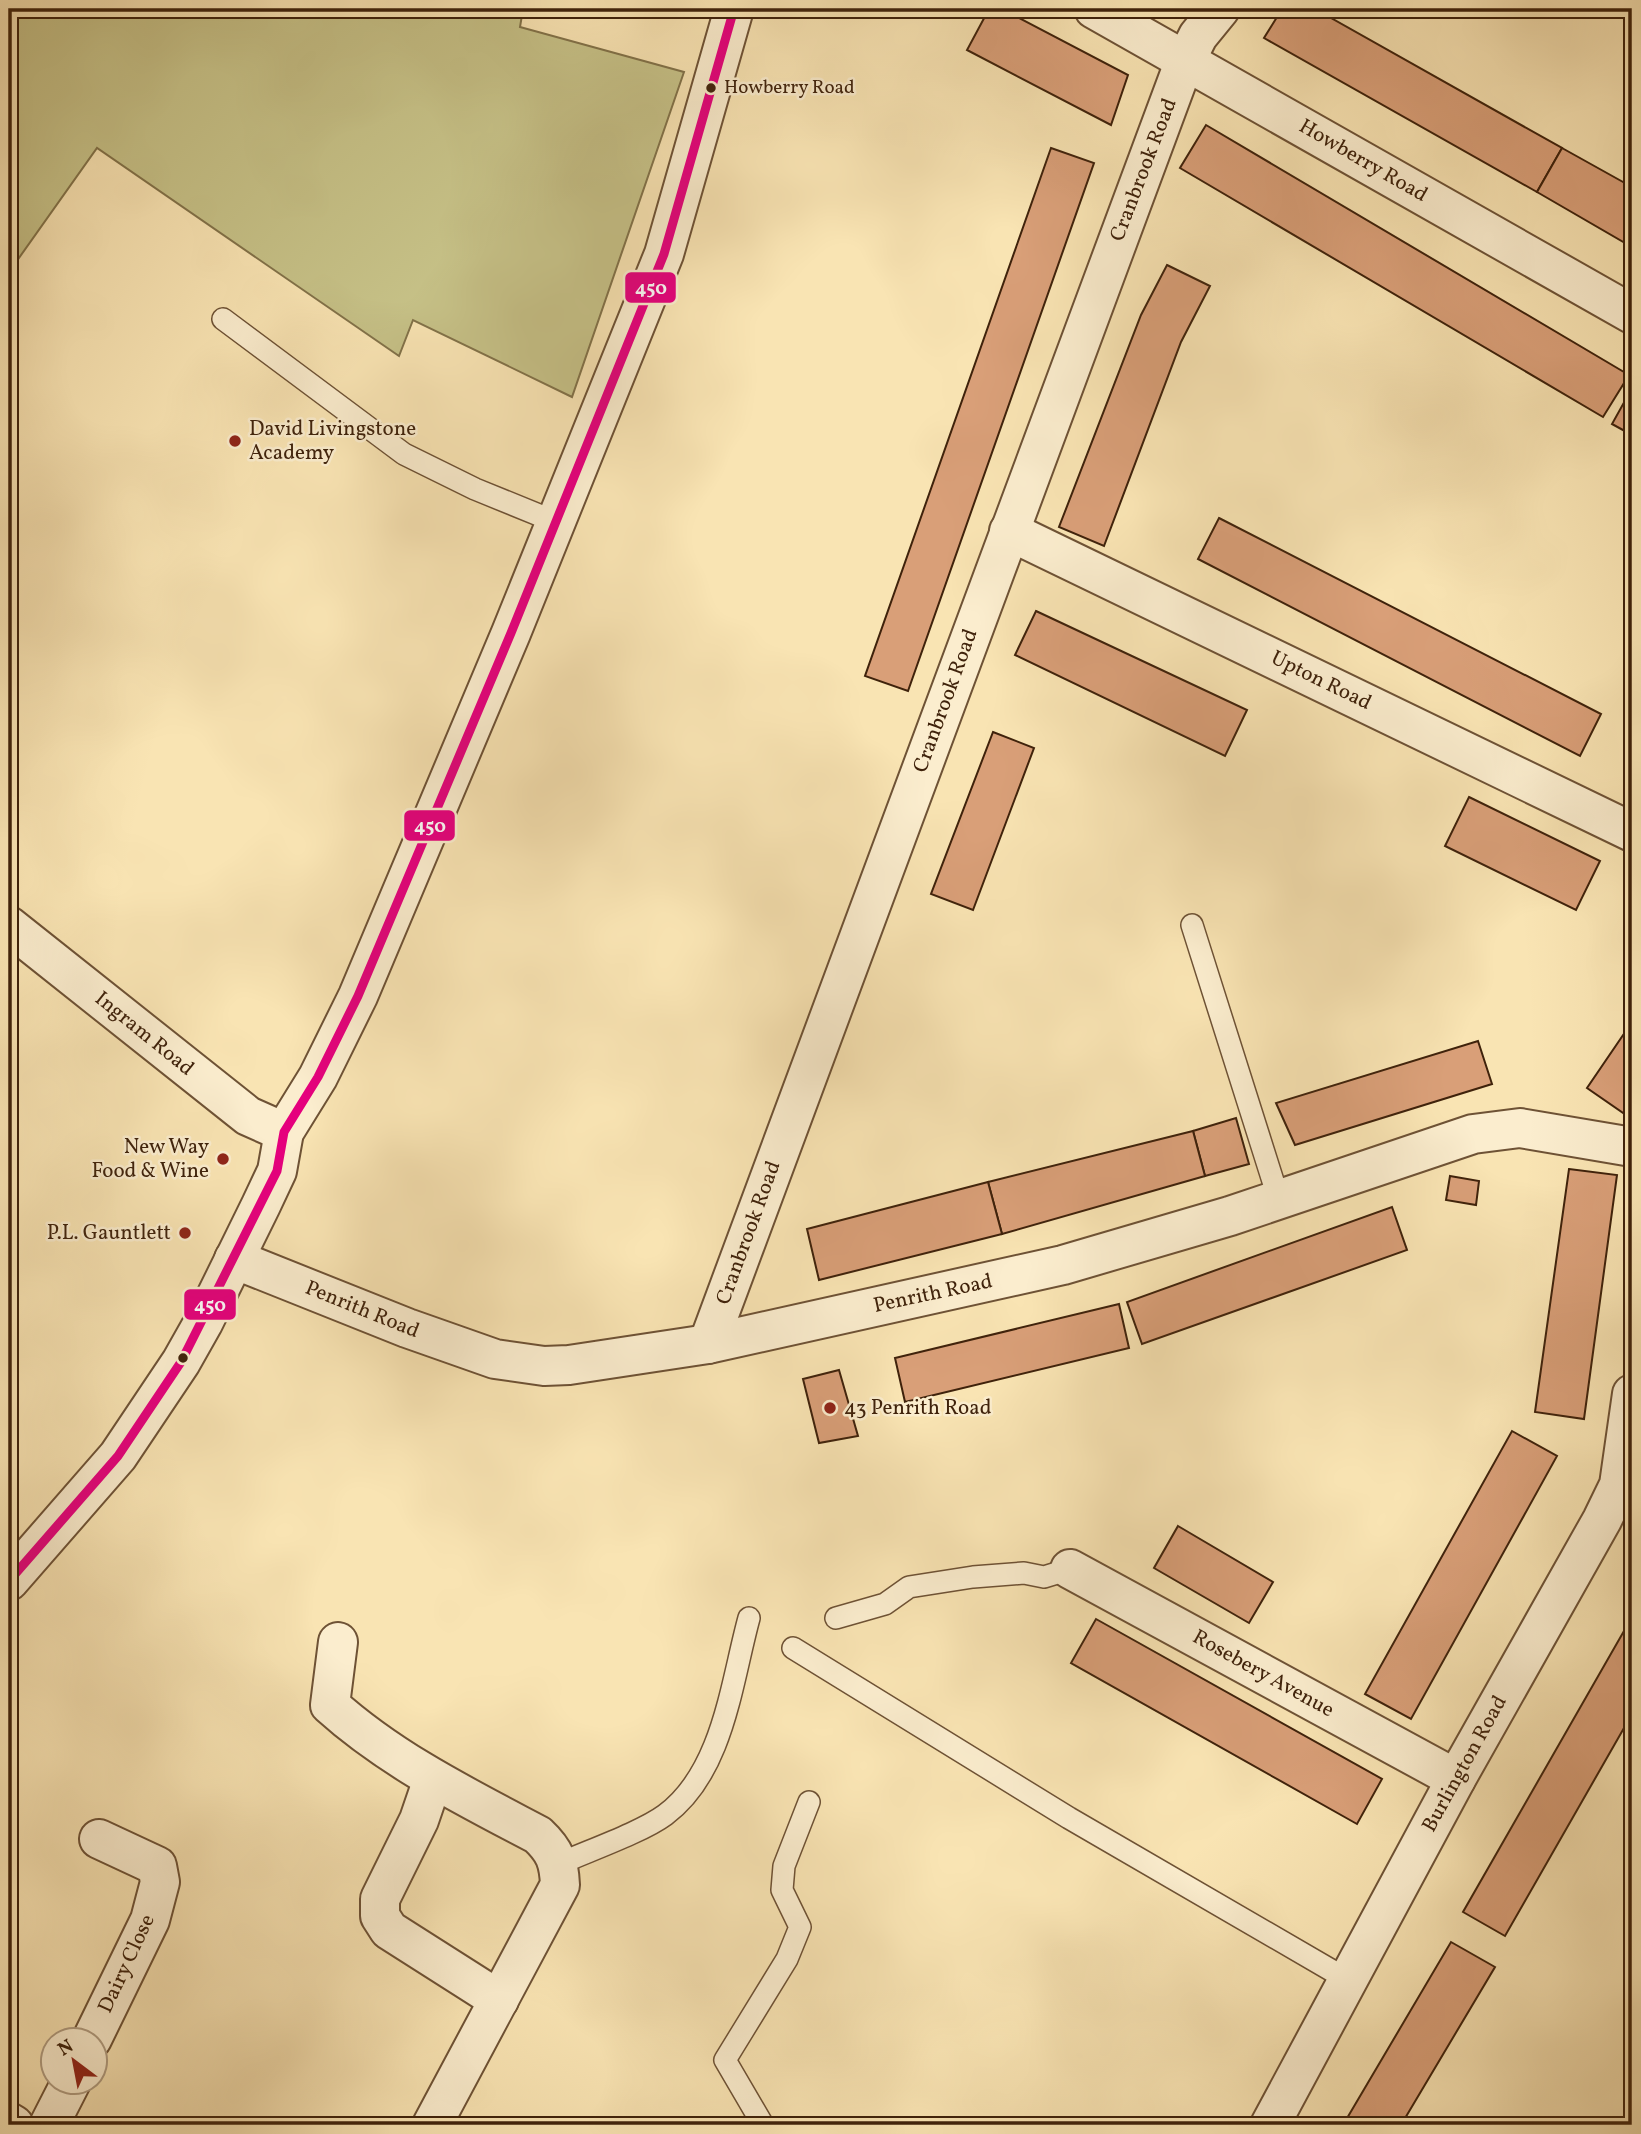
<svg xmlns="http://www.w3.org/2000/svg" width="1641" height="2134" viewBox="0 0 1641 2134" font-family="Vollkorn,serif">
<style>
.green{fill:#c6c187;stroke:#827249;stroke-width:2}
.building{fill:#d99f78;stroke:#3f220b;stroke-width:2}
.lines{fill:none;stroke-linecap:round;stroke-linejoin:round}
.service-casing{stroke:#6e5235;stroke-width:24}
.minor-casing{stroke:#6e5235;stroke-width:42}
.tertiary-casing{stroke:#6e5235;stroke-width:42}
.service{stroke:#fbedce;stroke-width:21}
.minor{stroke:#fbedce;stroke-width:38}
.tertiary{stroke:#fbedce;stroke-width:38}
.bus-1-casing{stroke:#fbedce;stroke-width:14}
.bus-1{stroke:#e5007d;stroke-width:9}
.bus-dot{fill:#3f220b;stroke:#fbedce;stroke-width:2.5}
.poi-dot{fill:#8f2418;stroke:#fbedce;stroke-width:2.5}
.labels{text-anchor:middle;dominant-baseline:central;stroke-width:5;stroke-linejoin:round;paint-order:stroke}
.bus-label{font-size:19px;fill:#3f220b;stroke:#fbedce;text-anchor:start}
.street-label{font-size:21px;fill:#3f220b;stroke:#fbedce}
.poi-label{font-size:21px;fill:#3f220b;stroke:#fbedce;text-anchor:start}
.line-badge{stroke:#fbedce;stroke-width:2.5}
.badge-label{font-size:19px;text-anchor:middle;font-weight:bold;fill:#fff}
</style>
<rect width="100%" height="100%" fill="#f9e4b3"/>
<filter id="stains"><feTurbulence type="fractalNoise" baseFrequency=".00286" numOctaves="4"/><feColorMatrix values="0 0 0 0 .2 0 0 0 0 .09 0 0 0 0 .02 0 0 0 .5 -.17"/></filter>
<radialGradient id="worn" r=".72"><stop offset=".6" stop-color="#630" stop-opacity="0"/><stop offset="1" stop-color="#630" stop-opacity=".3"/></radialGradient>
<path class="green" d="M9,9H523L520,27L684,72L572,397L413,320L399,356L97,148L9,272Z"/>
<g class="building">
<path d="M989,9H1002L1128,75L1111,125L967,50Z"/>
<path d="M1282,9H1315L1562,148L1537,192L1264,38Z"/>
<path d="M1206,125L1629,375L1603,417L1180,168Z"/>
<path d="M1051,148L1094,163L908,691L865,676Z"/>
<path d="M1562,148L1632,187V247L1537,192Z"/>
<path d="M1167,265L1210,286L1181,342L1104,546L1059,527L1141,315Z"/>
<path d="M1632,388V435L1612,424Z"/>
<path d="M1219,518L1601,714L1580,756L1198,559Z"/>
<path d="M1036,611L1247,710L1225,756L1015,655Z"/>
<path d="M993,732L1034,748L973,910L931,894Z"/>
<path d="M1469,797L1600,861L1576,910L1445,846Z"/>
<path d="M1632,1022V1112L1629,1117L1587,1088Z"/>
<path d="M1478,1041L1492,1084L1295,1145L1276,1103Z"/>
<path d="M1236,1118L1249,1164L1205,1176L1193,1131Z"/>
<path d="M1193,1131L1205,1176L1002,1234L988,1182Z"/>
<path d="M1569,1169L1617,1175L1584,1419L1535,1412Z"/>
<path d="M1450,1176L1479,1181L1476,1205L1446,1200Z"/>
<path d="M988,1182L1002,1234L819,1280L807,1229Z"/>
<path d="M1392,1207L1407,1250L1142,1344L1127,1302Z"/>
<path d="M1119,1304L1129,1348L905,1402L895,1358Z"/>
<path d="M839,1370L858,1436L819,1443L803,1379Z"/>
<path d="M1512,1431L1557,1456L1411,1719L1365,1694Z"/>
<path d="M1178,1526L1273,1582L1249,1623L1154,1568Z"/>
<path d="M1632,1617V1714L1505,1936L1463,1912Z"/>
<path d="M1096,1619L1382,1779L1357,1824L1071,1663Z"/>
<path d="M1451,1942L1495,1967L1401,2125H1343Z"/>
</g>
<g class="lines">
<defs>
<g id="service">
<path d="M223,319L404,454L475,489L556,522"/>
<path d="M1192,925L1279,1200"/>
<path d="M836,1618L885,1604L909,1587L973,1577L1024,1573L1044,1577L1070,1569"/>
<path d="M793,1648L1069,1818L1348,1980"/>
<path d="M559,1864C588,1851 642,1832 665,1815C723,1772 731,1684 749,1618"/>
<path d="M763,2125L725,2060L787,1959L800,1927L782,1890L784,1866L809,1802"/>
</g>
<g id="minor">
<path d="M1094,9L1632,314"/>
<path d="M1009,531L1632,832"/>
<path d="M234,1259L407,1328L495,1359L544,1366L569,1365L708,1344L1063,1265L1230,1216L1473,1134L1520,1128L1632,1147"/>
<path d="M708,1344L1182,68L1198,36L1220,9"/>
<path d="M1070,1569L1456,1779"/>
<path d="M338,1642L330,1705C391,1760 466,1797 538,1835C555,1851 559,1862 560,1885L432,2125"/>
<path d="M433,1779L419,1820L380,1899V1916L389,1930L499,2000"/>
<path d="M92,2039L150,1920L160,1882L157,1866L99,1839"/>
<path d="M9,2122L14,2125"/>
<path d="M49,2125L71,2082"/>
<path d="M1270,2125L1456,1779L1602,1520L1619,1485L1632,1394"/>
</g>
<g id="tertiary">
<path d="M9,926L248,1116L284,1132"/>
<path d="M9,1581L118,1456L181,1362L203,1323L261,1205L277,1171L284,1132L318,1077L358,996L511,633L664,254L734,9"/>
</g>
</defs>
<use href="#service" class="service-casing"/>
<use href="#minor" class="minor-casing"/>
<use href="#tertiary" class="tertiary-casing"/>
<use href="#service" class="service"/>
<use href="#minor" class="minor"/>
<use href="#tertiary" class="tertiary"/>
<defs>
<path id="bus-1" d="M9,1581L118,1456L181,1362L277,1171L284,1132L318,1077L358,996L511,633L664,254L734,9"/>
</defs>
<use href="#bus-1" class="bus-1-casing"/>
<use href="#bus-1" class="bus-1"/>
</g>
<g class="bus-dot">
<circle cx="711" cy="88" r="6"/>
<circle cx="183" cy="1358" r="6"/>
</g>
<g class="poi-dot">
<circle cx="235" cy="441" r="7"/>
<circle cx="223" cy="1159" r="7"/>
<circle cx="185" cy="1233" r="7"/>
<circle cx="830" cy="1408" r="7"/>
</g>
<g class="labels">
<g class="bus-label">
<text x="724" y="88">Howberry Road</text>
</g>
<g class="street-label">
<text transform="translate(1363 161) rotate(30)">Howberry Road</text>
<text transform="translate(1144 170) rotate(-69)">Cranbrook Road</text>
<text transform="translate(1321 681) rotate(26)">Upton Road</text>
<text transform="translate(946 701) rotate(-70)">Cranbrook Road</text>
<text transform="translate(144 1034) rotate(39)">Ingram Road</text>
<text transform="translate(749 1233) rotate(-70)">Cranbrook Road</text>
<text transform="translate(933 1294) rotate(-12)">Penrith Road</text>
<text transform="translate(362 1310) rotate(22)">Penrith Road</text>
<text transform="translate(1263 1674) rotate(29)">Rosebery Avenue</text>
<text transform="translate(1465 1764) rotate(-61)">Burlington Road</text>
<text transform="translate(127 1964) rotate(-65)">Dairy Close</text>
</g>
<g class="poi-label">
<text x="249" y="429">David Livingstone<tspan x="249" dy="24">Academy</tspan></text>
<text x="209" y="1147" text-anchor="end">New Way<tspan x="209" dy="24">Food &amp; Wine</tspan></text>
<text x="171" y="1233" text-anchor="end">P.L. Gauntlett</text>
<text x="844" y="1408">43 Penrith Road</text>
</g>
</g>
<g class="line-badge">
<rect x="624" y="271" width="53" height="33" rx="7" fill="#e5007d"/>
<rect x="403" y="809" width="53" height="33" rx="7" fill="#e5007d"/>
<rect x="183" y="1288" width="54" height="33" rx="7" fill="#e5007d"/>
</g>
<g class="badge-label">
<text x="651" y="294">450</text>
<text x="430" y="832">450</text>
<text x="210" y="1311">450</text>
</g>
<rect width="1641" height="2134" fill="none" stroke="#f9e4b3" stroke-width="35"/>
<rect x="10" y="10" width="1620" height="2113" fill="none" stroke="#3f220b" stroke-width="3.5"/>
<rect x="18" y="18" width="1606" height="2099" fill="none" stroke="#3f220b" stroke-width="2"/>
<g transform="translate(74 2061) rotate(328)"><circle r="33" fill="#fbedce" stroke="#b09c80" stroke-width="2"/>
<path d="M0-5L12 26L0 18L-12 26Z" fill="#8f2418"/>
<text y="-10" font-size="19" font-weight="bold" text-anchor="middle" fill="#3f220b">N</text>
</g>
<rect width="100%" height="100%" filter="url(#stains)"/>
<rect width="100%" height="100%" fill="url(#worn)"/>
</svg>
